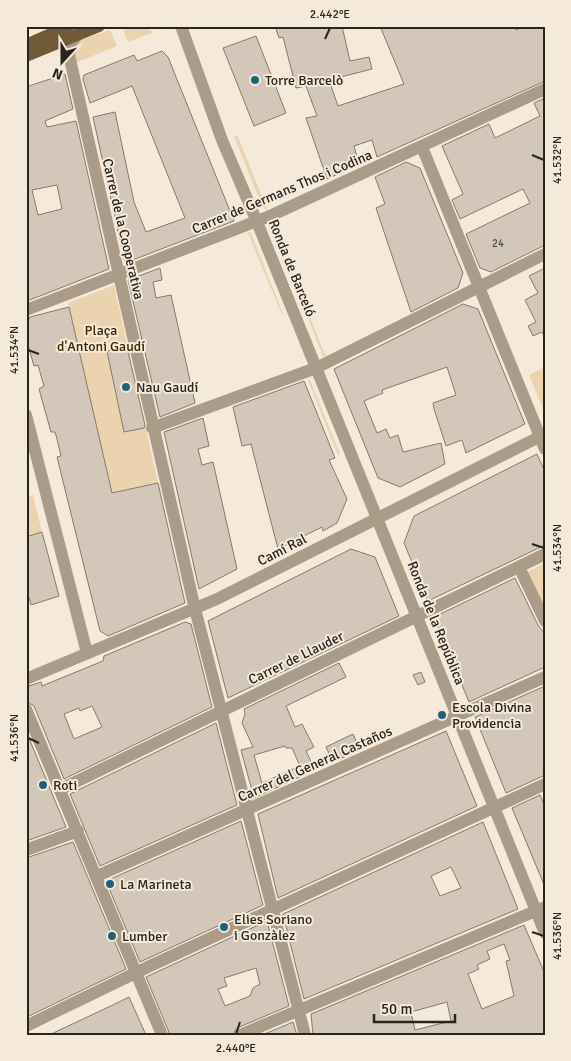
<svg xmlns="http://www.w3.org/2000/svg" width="571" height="1061" viewBox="0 0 571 1061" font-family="Signika,sans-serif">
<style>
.green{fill:#ebd3b0}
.building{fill:#d2c7b8;stroke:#847a6c;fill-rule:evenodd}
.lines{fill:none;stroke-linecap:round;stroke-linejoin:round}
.minor{stroke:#aa9c89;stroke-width:12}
.major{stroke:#725a37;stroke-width:12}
.ticks{fill:none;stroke:#28241e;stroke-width:2}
.poi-dot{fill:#236077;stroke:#f5eada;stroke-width:2}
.labels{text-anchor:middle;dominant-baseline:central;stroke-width:4;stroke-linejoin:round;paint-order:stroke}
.number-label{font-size:11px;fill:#524d44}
.poi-label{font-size:14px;fill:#28241e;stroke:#f5eada;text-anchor:start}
.street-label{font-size:14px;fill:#28241e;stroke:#f5eada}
.park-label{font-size:14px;fill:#3a2500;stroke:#f5eada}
.neatline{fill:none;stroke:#28241e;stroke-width:2}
.ticks-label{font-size:12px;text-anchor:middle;fill:#28241e}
</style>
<rect width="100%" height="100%" fill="#f5eada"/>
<g class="green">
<path d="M122,26H143L154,32L128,42Z"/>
<path d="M110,30L117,46L73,64L74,48L81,40Z"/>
<path d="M237,135L268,211L262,206L234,136Z"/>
<path d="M247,231L251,233L283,314L282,315Z"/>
<path d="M276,232L326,357L323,356L274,233Z"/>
<path d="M114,285L158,483L112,493L68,303Z"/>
<path d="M545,367V414L529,375Z"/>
<path d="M308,380H310L340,454L338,455Z"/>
<path d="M33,495L42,532L26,537V497Z"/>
<path d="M545,563V607L527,572Z"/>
</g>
<g class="building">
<path d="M275,26H342L350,61L369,57L372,69L329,80L338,106L404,84L380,26H515L516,30L524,26H545V81L377,157L372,140L354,146L359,164L327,179L306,118L317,116L306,86L296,88L283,37L279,38Z"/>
<path d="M256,36L286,113L254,126L223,48Z"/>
<path d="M162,51L168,57L234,221L125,263L93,117L115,112L134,202L146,232L185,218L132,86L90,103L83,79L84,75L134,55L137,61Z"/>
<path d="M65,74L73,109L45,121L47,127L76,121L109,269L27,301L26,87ZM57,185L62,209L38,215L32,190Z"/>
<path d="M545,98V245L491,272L480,268L466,234L530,203L523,189L460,219L452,200L463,194L442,146L489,124L495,138L540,116L534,103Z"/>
<path d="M406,162L420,168L463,273L458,288L411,312L376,208L385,204L375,177Z"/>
<path d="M160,268L162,280L153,282L156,298L171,295L195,403L160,417L128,280Z"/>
<path d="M545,268V338L542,332L533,336L528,326L536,322L525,300L538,293L529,276Z"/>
<path d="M463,304L478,309L525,424L466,453L462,440L446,446L434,409L433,403L456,395L447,367L382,390L383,393L364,401L377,433L386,429L390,438L398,435L403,452L441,443L445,464L400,487L378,478L334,369Z"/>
<path d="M69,307L112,493L158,483L185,603L108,636L100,631L57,457L61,456L57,439L55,432H51L39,389L44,386L38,365L34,366L26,338V324L30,317Z"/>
<path d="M127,347L145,425L144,428L124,432L107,351Z"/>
<path d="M304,381L335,458L329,460L347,499L337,523L323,531L322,527L278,549L251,444L242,446L233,407Z"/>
<path d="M203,418L209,446L198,449L202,465L213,462L237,569L199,589L164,432Z"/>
<path d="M537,454L545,472V545L428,601L404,543L414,516Z"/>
<path d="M42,532L59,596L31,605L26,587V537Z"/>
<path d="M351,549L375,557L399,616L228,698L208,621Z"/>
<path d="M515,578L538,625L545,634V667L469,702L434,617Z"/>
<path d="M185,622L191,624L212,707L64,779L34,706L26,701V687L41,682L42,686L76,672L103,661L104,656ZM92,706L102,727L74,739L64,714L79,708L80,711Z"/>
<path d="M339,663L346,677L286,706L295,727L302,724L314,747L306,751L315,770L254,798L241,750L253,747L242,723L245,714L244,709ZM285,746L286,748H292L300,766L262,783L254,755Z"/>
<path d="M421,672L425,682L418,685L413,675Z"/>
<path d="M545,686V775L506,793L475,717Z"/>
<path d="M216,723L237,805L100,866L70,794Z"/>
<path d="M26,731L66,827L26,841Z"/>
<path d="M446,731L477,806L278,898L258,814Z"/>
<path d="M353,734L360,750L333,762L326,747Z"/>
<path d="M540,795L545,806V887L512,808Z"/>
<path d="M241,821L263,905L140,962L106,881Z"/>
<path d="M483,822L518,909L304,999L283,914ZM451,867L461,888L440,896L431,876Z"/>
<path d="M73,842L126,969L29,1016L26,1006V858Z"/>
<path d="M267,921L289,1006L237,1028L232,1035H170L146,977ZM256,968L260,984L253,988L250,996L225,1006L218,989L227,986L224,978Z"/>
<path d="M524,925L545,974V1035H313L311,1014ZM504,944L510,960L506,961L514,996L482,1009L468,974L479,969L477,965L490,959L487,951ZM447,1002L451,1021L415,1030L411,1012Z"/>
<path d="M129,997L146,1035H49L115,1004Z"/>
<path d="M293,1022L297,1035H262Z"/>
</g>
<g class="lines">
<g class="minor">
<path d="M181,26L222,140L257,222L545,933"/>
<path d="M79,33L71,43L69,55L194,605L305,1035"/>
<path d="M422,147L545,449"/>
<path d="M26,310L270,216L545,89"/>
<path d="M26,415L87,653"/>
<path d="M152,428L316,368L545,254"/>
<path d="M519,567L545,621"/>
<path d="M26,679L217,599L545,434"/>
<path d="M26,709L162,1035"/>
<path d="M61,789L545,554"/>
<path d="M26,850L78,831"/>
<path d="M97,876L545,677"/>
<path d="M26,1026L152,965L545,784"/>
<path d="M240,1035L545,907"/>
</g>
<g class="major">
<path d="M26,45L69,26"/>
<path d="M26,56L99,26"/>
</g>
</g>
<path class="ticks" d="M325,39L330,28M532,155L544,160M28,350L39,354M532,544L544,548M28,738L39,743M532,932L544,936M236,1034L240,1022"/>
<g class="poi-dot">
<circle cx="255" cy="80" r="5"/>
<circle cx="126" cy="387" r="5"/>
<circle cx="442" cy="715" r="5"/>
<circle cx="43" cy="785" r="5"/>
<circle cx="110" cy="884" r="5"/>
<circle cx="224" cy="927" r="5"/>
<circle cx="112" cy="936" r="5"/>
</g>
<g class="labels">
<g class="number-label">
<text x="498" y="243">24</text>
</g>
<g class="poi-label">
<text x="265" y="80">Torre Barcelò</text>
<text x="136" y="387">Nau Gaudí</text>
<text x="452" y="707">Escola Divina<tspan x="452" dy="16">Providencia</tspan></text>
<text x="53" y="785">Roti</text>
<text x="120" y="884">La Marineta</text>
<text x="234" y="919">Elies Soriano<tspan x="234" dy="16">i Gonzàlez</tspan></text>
<text x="122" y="936">Lumber</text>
</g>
<g class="street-label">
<text transform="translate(282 192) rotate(-23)">Carrer de Germans Thos i Codina</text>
<text transform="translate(123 229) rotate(77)">Carrer de la Cooperativa</text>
<text transform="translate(292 268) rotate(68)">Ronda de Barceló</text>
<text transform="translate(282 550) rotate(-27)">Camí Ral</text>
<text transform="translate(436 623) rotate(68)">Ronda de la República</text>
<text transform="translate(296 658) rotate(-26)">Carrer de Llauder</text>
<text transform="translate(315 764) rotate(-24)">Carrer del General Castaños</text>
</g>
<g class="park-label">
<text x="101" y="330">Plaça<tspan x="101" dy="16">d'Antoni Gaudí</tspan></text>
</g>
</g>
<rect width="571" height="1061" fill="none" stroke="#f5eada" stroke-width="55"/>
<g transform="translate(62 62) rotate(201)" stroke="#f5eada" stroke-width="4" paint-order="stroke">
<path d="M0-4L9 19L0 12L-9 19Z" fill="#28241e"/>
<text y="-8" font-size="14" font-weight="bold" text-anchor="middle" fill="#28241e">N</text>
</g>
<path d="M374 1014v8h81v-8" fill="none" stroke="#28241e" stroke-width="2.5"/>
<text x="381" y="1014" font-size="15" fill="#28241e" stroke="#f5eada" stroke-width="4" paint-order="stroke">50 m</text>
<rect x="28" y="28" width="516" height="1006" class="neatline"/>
<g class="ticks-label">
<text x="330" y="18">2.442°E</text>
<text transform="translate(557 160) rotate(-90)" y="4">41.532°N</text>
<text transform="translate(14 350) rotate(-90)" y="4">41.534°N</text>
<text transform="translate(557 548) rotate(-90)" y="4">41.534°N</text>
<text transform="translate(14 738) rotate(-90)" y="4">41.536°N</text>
<text transform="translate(557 936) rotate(-90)" y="4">41.536°N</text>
<text x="236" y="1052">2.440°E</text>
</g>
</svg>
